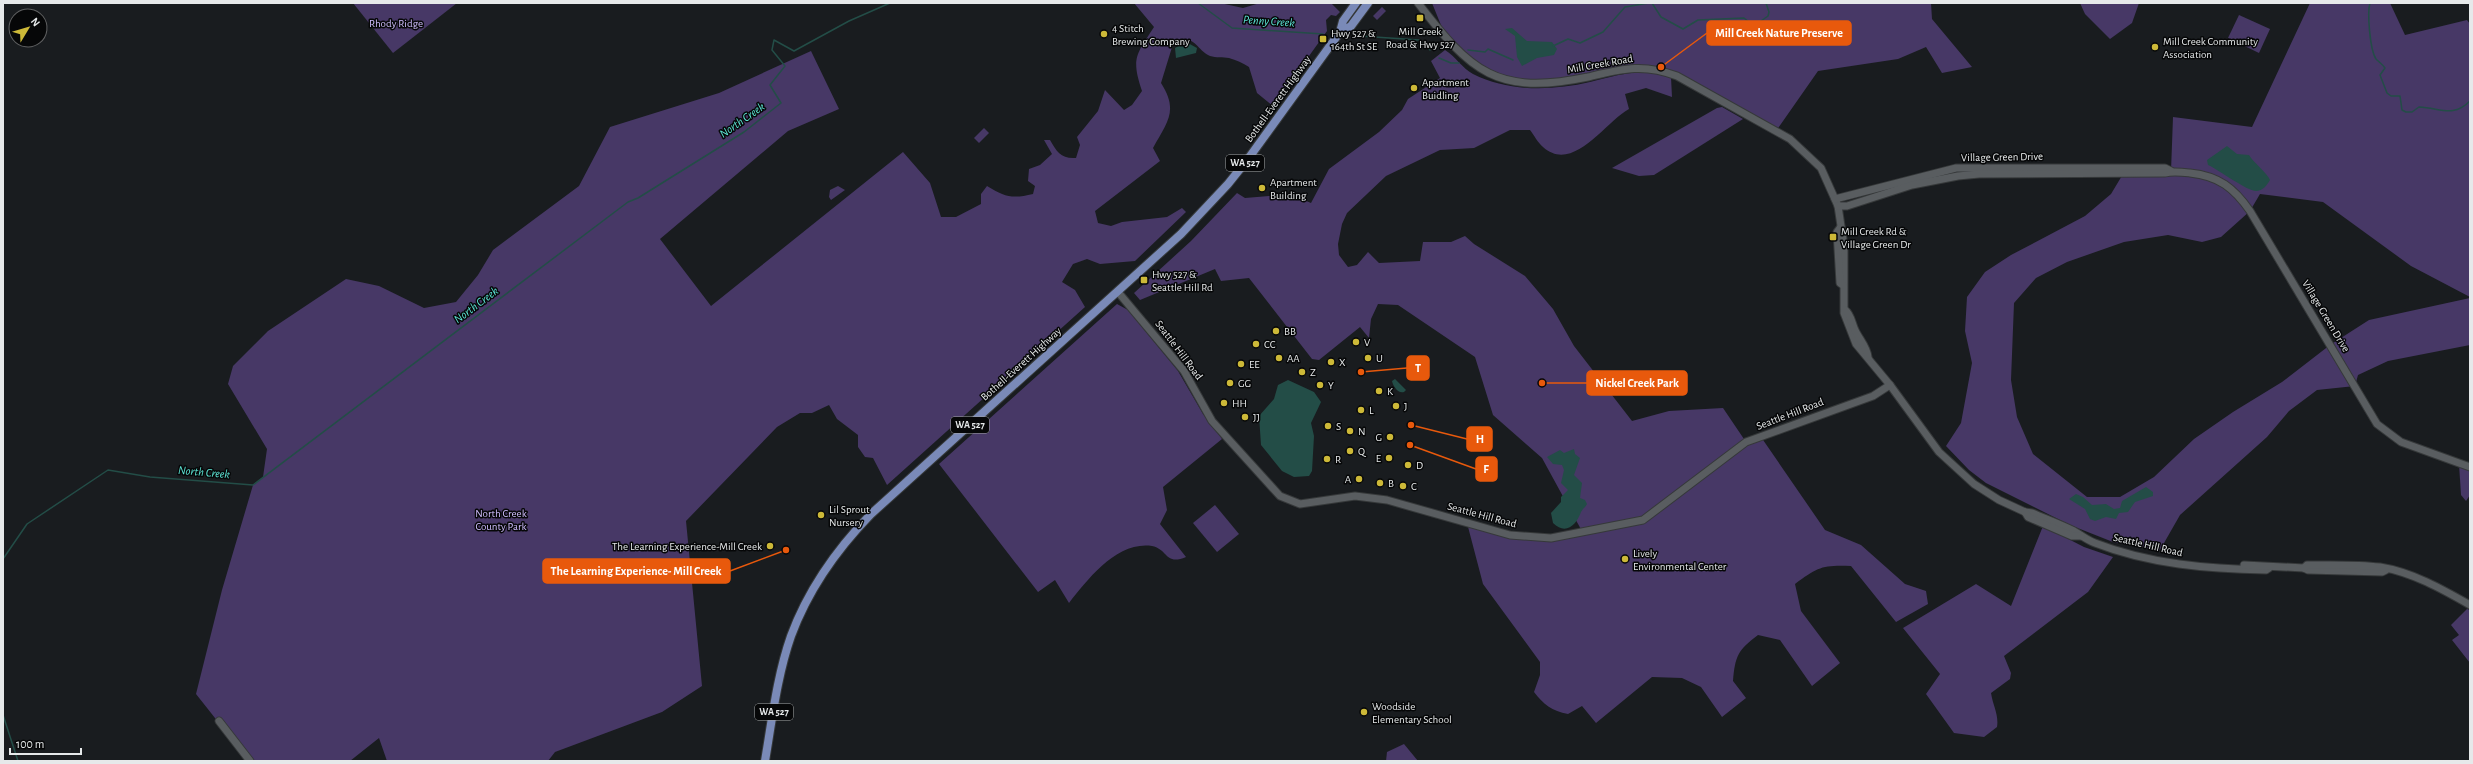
<svg xmlns="http://www.w3.org/2000/svg" width="2473" height="764" viewBox="0 0 2473 764" font-family="'Alegreya Sans',sans-serif">
<style>
.green{fill:#473866}
.water{fill:#234d47}
.lines{fill:none;stroke-linecap:round;stroke-linejoin:round}
.stream{stroke:#234d47;stroke-width:1.5}
.secondary-casing{stroke:#36393a;stroke-width:9}
.primary-casing{stroke:#36393a;stroke-width:10}
.secondary{stroke:#595d60;stroke-width:7}
.primary{stroke:#7a8ab8;stroke-width:8}
.poi-dot{fill:#cdb938;stroke:#060708;stroke-width:1.5}
.labels{text-anchor:middle;dominant-baseline:central;stroke-width:3;stroke-linejoin:round;paint-order:stroke}
.shield{fill:#060708;stroke:#a3a5a6;stroke-width:1}
.shield-label{font-size:10px;font-weight:bold;fill:#e6e9ea}
.park-label{font-size:11px;fill:#d0befe;stroke:#060708}
.poi-label{font-size:11px;fill:#e6e9ea;stroke:#060708;text-anchor:start}
.street-label{font-size:11px;fill:#e6e9ea;stroke:#060708}
.water-label{font-size:12px;font-style:italic;fill:#5de5d5;stroke:#060708}
.leader{fill:none;stroke:#e8590c;stroke-width:1.5}
.callout-dot{fill:#e8590c;stroke:#060708;stroke-width:1.5}
.callout{fill:#e8590c;stroke:#e8590c;stroke-width:1.5}
.callout-label{font-size:12px;text-anchor:middle;font-weight:bold;fill:#fff}
</style>
<rect width="100%" height="100%" fill="#191c1f"/>
<g class="green">
<path d="M353,3H457L393,53Z"/>
<path d="M1134,3H1220L1243,8L1260,3H1331L1340,12L1336,16L1331,15L1326,20L1327,31L1273,106L1257,93L1249,67C1243,63 1236,60 1229,58C1223,57 1216,58 1210,56C1196,50 1194,31 1173,44L1161,83C1179,111 1167,122 1153,148L1160,161L1095,211L1098,223L1111,226L1122,222L1167,217L1182,208L1186,212L1135,261L1100,264L1087,259L1073,264L1062,282L1075,290L1085,307L887,485L873,458L865,457L858,447V435L837,419L829,405L812,413H800L777,427L686,521L702,686L662,712L555,752L548,761H387L379,738L350,761H249L196,694L222,590L253,485L263,477L267,449L228,384L233,366L268,331L346,279L379,286L424,308L456,302L478,275L493,250L579,186L610,127L719,93L811,51L839,109L788,131L660,239L711,306L903,152L930,183L941,217H956L981,204V194L987,186C1005,197 1012,199 1033,194L1035,186L1028,181L1029,169L1040,165L1052,154L1044,140H1050C1057,152 1061,159 1076,158L1080,145L1077,137L1098,111L1105,90L1124,110L1132,105L1142,91C1131,58 1136,55 1154,27Z"/>
<path d="M1432,3H1931L1932,19L1972,67L1942,73L1926,47L1898,59L1818,71L1776,131L1749,116L1728,100H1720L1693,85L1646,68L1537,84L1495,76L1447,40Z"/>
<path d="M2080,3H2139L2132,23L2110,39L2085,14Z"/>
<path d="M2310,3H2390L2405,35L2467,20L2470,24V297L2411,266L2323,202L2260,194L2250,211L2221,237L2202,242L2168,235L2124,242L2067,262L2036,278L2014,303L2011,380L2017,417L2033,454L2087,497H2120L2154,477L2194,439L2233,412L2282,382L2330,345L2369,320L2470,298V345L2388,361L2358,375L2355,386L2317,390L2289,411L2267,437L2180,515L2160,550L2113,542L2070,525L1986,483L1969,470L1946,446L1961,423L1972,363L1965,331L1967,297L1985,272L2011,255L2085,216L2111,194L2123,174L2171,171L2173,117L2252,127Z"/>
<path d="M1382,7L1386,11L1377,20L1373,16Z"/>
<path d="M2239,15L2270,29L2259,53L2228,38Z"/>
<path d="M1445,50C1456,57 1462,68 1473,74C1509,92 1551,91 1590,82C1624,74 1635,68 1671,77L1672,97L1646,88L1625,94L1629,109C1605,122 1573,174 1543,147C1538,143 1534,135 1530,130H1510L1474,148L1440,150L1386,176L1347,213L1342,224L1338,244L1339,255L1348,267L1357,265L1368,252L1379,263L1420,261L1423,242H1451L1465,236L1474,244L1525,276L1553,309L1574,346L1632,421L1669,411L1723,408L1746,442L1761,437L1825,530L1861,545L1905,584L1926,591L1928,604L1896,622L1851,566C1822,565 1818,567 1795,584L1801,611L1840,663L1812,686L1780,640L1758,635C1738,650 1735,656 1733,681L1746,698L1722,717L1701,687L1682,678L1652,677L1596,723L1582,706L1568,714C1552,711 1543,704 1534,692L1540,675V662L1483,584L1467,523C1513,536 1536,541 1583,533L1542,458L1493,415L1475,357L1398,305L1378,304L1371,319L1369,338L1360,327L1319,360L1312,359L1249,278L1221,281L1215,269L1140,300L1134,293L1191,241L1237,193L1245,198L1281,195L1285,192L1311,203L1329,169L1379,132L1402,110L1408,99L1440,78L1431,61Z"/>
<path d="M1717,108L1722,107L1743,119L1654,175L1639,176L1612,168Z"/>
<path d="M984,128L989,133L979,143L974,138Z"/>
<path d="M838,186L845,190L831,200L829,197L830,190Z"/>
<path d="M1117,304L1128,310L1178,371L1203,414L1222,439L1163,487L1167,510L1160,524L1186,557C1165,566 1168,549 1152,546C1117,541 1088,579 1069,603L1055,580L1038,592L939,464Z"/>
<path d="M2459,464L2470,467V495L2466,501L2461,495Z"/>
<path d="M1215,505L1239,534L1217,552L1193,523Z"/>
<path d="M2043,526L2084,547L2113,557L2088,592L2004,656L2011,673L2010,679L1991,693C1993,706 1999,715 1997,727L1984,737L1954,733L1926,694L1940,674L1903,628L1976,584L2011,606Z"/>
<path d="M2467,609L2470,610V663L2452,640L2459,635L2451,625Z"/>
<path d="M1404,744L1418,761H1386L1387,752Z"/>
</g>
<g class="water">
<path d="M1512,28L1527,41L1552,42L1557,49L1554,55L1537,58L1522,66L1517,57L1515,36L1505,29Z"/>
<path d="M1186,42L1197,48L1196,53L1176,58L1175,48Z"/>
<path d="M2227,146L2237,154L2249,155C2254,163 2268,174 2270,180C2267,185 2263,191 2256,191C2247,191 2219,170 2208,165L2207,160Z"/>
<path d="M1395,379L1406,390L1404,392C1398,394 1393,386 1392,381Z"/>
<path d="M1288,380L1314,392L1321,402L1311,423L1314,436L1312,471L1309,476L1294,477L1282,471L1261,445L1259,416L1274,399L1278,385Z"/>
<path d="M1574,449L1575,454L1580,458L1574,475L1582,483L1580,498L1585,500L1587,504C1585,508 1583,508 1581,512C1577,524 1566,536 1553,523L1551,513L1561,502V497L1568,490L1561,483L1564,470L1562,465L1553,464L1547,457L1560,450L1564,453Z"/>
<path d="M2146,487L2153,492V496L2135,502L2128,512L2119,513L2116,519L2106,517L2095,521L2090,519L2085,509L2069,499L2076,494L2083,497L2092,505L2106,504L2114,509L2120,508L2122,501Z"/>
</g>
<g class="lines">
<g class="stream">
<path d="M1198,3L1232,28L1323,34"/>
<path d="M1652,3L1661,17L1683,29L1698,20L1744,18L1754,26L1768,16L1769,12L1766,3"/>
<path d="M2370,3C2367,13 2370,50 2376,59C2379,62 2382,64 2385,68L2380,75L2387,93L2391,96H2400L2402,110L2406,112H2412L2419,107C2441,108 2453,118 2470,101"/>
<path d="M1360,36L1419,40L1430,50"/>
<path d="M1553,46L1568,39L1580,43L1603,32L1625,7L1649,3"/>
<path d="M1468,50L1485,52L1488,49L1513,60"/>
<path d="M1439,58L1451,63H1459"/>
<path d="M3,559L27,524L108,470L150,477L253,485L628,202L638,198L744,132L781,103L770,85L785,66L772,50L774,40L794,51L849,21L890,3"/>
<path d="M3,715L18,761"/>
</g>
<defs>
<g id="secondary">
<path d="M1418,3C1471,72 1497,96 1588,77C1622,69 1643,63 1677,76L1790,139L1821,168L1838,206L1844,246V313L1856,344L1890,385L1939,452L1974,484L1999,500L2025,512L2032,513C2046,519 2060,524 2074,531C2081,535 2087,540 2095,543C2149,564 2208,569 2266,570L2269,568"/>
<path d="M1835,199L1956,168H2165L2171,171"/>
<path d="M1838,206H1847L1912,185L1958,176L1979,174L2165,173C2173,171 2181,172 2190,173C2219,176 2234,188 2250,211L2377,424L2401,442L2470,467"/>
<path d="M1840,228L1837,232L1840,283L1843,285"/>
<path d="M1118,292L1184,371L1212,421L1280,496L1300,504L1355,496L1387,500L1510,535L1551,538L1643,520L1746,442L1873,396L1890,385"/>
<path d="M1845,310C1851,314 1852,324 1855,330C1859,339 1867,347 1868,357"/>
<path d="M2025,512L2028,517L2072,536H2081"/>
<path d="M2244,565L2304,568L2308,570L2382,572L2386,570"/>
<path d="M2304,568L2307,565C2331,565 2356,564 2380,567C2412,572 2442,589 2470,605"/>
<path d="M219,721L250,761"/>
</g>
<g id="primary">
<path d="M1340,32L1343,21L1356,3"/>
<path d="M765,761C772,720 777,676 791,636C808,590 837,549 871,514L1181,234L1228,184L1248,159L1340,32L1351,26L1368,3"/>
</g>
</defs>
<use href="#secondary" class="secondary-casing"/>
<use href="#primary" class="primary-casing"/>
<use href="#secondary" class="secondary"/>
<use href="#primary" class="primary"/>
</g>
<g class="poi-dot">
<rect x="1416" y="14" width="8" height="8" rx="2"/>
<circle cx="1104" cy="34" r="4"/>
<rect x="1319" y="35" width="8" height="8" rx="2"/>
<circle cx="2155" cy="47" r="4"/>
<circle cx="1414" cy="88" r="4"/>
<circle cx="1262" cy="188" r="4"/>
<rect x="1829" y="233" width="8" height="8" rx="2"/>
<rect x="1140" y="276" width="8" height="8" rx="2"/>
<circle cx="1276" cy="331" r="4"/>
<circle cx="1356" cy="342" r="4"/>
<circle cx="1256" cy="344" r="4"/>
<circle cx="1279" cy="358" r="4"/>
<circle cx="1368" cy="358" r="4"/>
<circle cx="1331" cy="362" r="4"/>
<circle cx="1241" cy="364" r="4"/>
<circle cx="1302" cy="372" r="4"/>
<circle cx="1230" cy="383" r="4"/>
<circle cx="1320" cy="385" r="4"/>
<circle cx="1379" cy="391" r="4"/>
<circle cx="1224" cy="403" r="4"/>
<circle cx="1396" cy="406" r="4"/>
<circle cx="1361" cy="410" r="4"/>
<circle cx="1245" cy="417" r="4"/>
<circle cx="1328" cy="426" r="4"/>
<circle cx="1350" cy="431" r="4"/>
<circle cx="1390" cy="437" r="4"/>
<circle cx="1350" cy="451" r="4"/>
<circle cx="1389" cy="458" r="4"/>
<circle cx="1327" cy="459" r="4"/>
<circle cx="1408" cy="465" r="4"/>
<circle cx="1359" cy="479" r="4"/>
<circle cx="1380" cy="483" r="4"/>
<circle cx="1403" cy="486" r="4"/>
<circle cx="821" cy="515" r="4"/>
<circle cx="770" cy="546" r="4"/>
<circle cx="1625" cy="559" r="4"/>
<circle cx="1364" cy="712" r="4"/>
</g>
<g class="labels">
<g class="shield">
<rect x="1226" y="155" width="38" height="16" rx="3"/>
<rect x="951" y="417" width="38" height="16" rx="3"/>
<rect x="755" y="704" width="38" height="16" rx="3"/>
</g>
<g class="shield-label">
<text x="1245" y="163">WA 527</text>
<text x="970" y="425">WA 527</text>
<text x="774" y="712">WA 527</text>
</g>
<g class="park-label">
<text x="396" y="23">Rhody Ridge</text>
<text x="501" y="513">North Creek<tspan x="501" dy="13">County Park</tspan></text>
</g>
<g class="poi-label">
<text x="1112" y="28">4 Stitch<tspan x="1112" dy="13">Brewing Company</tspan></text>
<text x="1420" y="31" text-anchor="middle">Mill Creek<tspan x="1420" dy="13">Road &amp; Hwy 527</tspan></text>
<text x="1331" y="33">Hwy 527 &amp;<tspan x="1331" dy="13">164th St SE</tspan></text>
<text x="2163" y="41">Mill Creek Community<tspan x="2163" dy="13">Association</tspan></text>
<text x="1422" y="82">Apartment<tspan x="1422" dy="13">Buidling</tspan></text>
<text x="1270" y="182">Apartment<tspan x="1270" dy="13">Building</tspan></text>
<text x="1841" y="231">Mill Creek Rd &amp;<tspan x="1841" dy="13">Village Green Dr</tspan></text>
<text x="1152" y="274">Hwy 527 &amp;<tspan x="1152" dy="13">Seattle Hill Rd</tspan></text>
<text x="1284" y="331">BB</text>
<text x="1364" y="342">V</text>
<text x="1264" y="344">CC</text>
<text x="1287" y="358">AA</text>
<text x="1376" y="358">U</text>
<text x="1339" y="362">X</text>
<text x="1249" y="364">EE</text>
<text x="1310" y="372">Z</text>
<text x="1238" y="383">GG</text>
<text x="1328" y="385">Y</text>
<text x="1387" y="391">K</text>
<text x="1232" y="403">HH</text>
<text x="1404" y="406">J</text>
<text x="1369" y="410">L</text>
<text x="1253" y="417">JJ</text>
<text x="1336" y="426">S</text>
<text x="1358" y="431">N</text>
<text x="1382" y="437" text-anchor="end">G</text>
<text x="1358" y="451">Q</text>
<text x="1381" y="458" text-anchor="end">E</text>
<text x="1335" y="459">R</text>
<text x="1416" y="465">D</text>
<text x="1351" y="479" text-anchor="end">A</text>
<text x="1388" y="483">B</text>
<text x="1411" y="486">C</text>
<text x="829" y="509">Lil Sprout<tspan x="829" dy="13">Nursery</tspan></text>
<text x="762" y="546" text-anchor="end">The Learning Experience-Mill Creek</text>
<text x="1633" y="553">Lively<tspan x="1633" dy="13">Environmental Center</tspan></text>
<text x="1372" y="706">Woodside<tspan x="1372" dy="13">Elementary School</tspan></text>
</g>
<g class="street-label">
<text transform="translate(1600 64) rotate(-10)">Mill Creek Road</text>
<text transform="translate(1278 99) rotate(-54)">Bothell-Everett Highway</text>
<text transform="translate(2002 157) rotate(-1)">Village Green Drive</text>
<text transform="translate(2326 316) rotate(59)">Village Green Drive</text>
<text transform="translate(1179 350) rotate(53)">Seattle Hill Road</text>
<text transform="translate(1021 364) rotate(-42)">Bothell-Everett Highway</text>
<text transform="translate(1790 414) rotate(-21)">Seattle Hill Road</text>
<text transform="translate(1482 515) rotate(15)">Seattle Hill Road</text>
<text transform="translate(2148 545) rotate(13)">Seattle Hill Road</text>
</g>
<g class="water-label">
<text transform="translate(1269 21) rotate(4)">Penny Creek</text>
<text transform="translate(742 120) rotate(-35)">North Creek</text>
<text transform="translate(476 305) rotate(-37)">North Creek</text>
<text transform="translate(204 472) rotate(5)">North Creek</text>
</g>
</g>
<path class="leader" d="M1661 67L1707 33M1361 372L1407 368M1542 383L1587 383M1411 425L1467 439M1410 445L1476 469M786 550L730 571"/>
<g class="callout-dot">
<circle cx="1661" cy="67" r="4"/>
<circle cx="1361" cy="372" r="4"/>
<circle cx="1542" cy="383" r="4"/>
<circle cx="1411" cy="425" r="4"/>
<circle cx="1410" cy="445" r="4"/>
<circle cx="786" cy="550" r="4"/>
</g>
<g class="callout">
<rect x="1707" y="21" width="144" height="24" rx="4"/>
<rect x="1407" y="356" width="22" height="24" rx="4"/>
<rect x="1587" y="371" width="100" height="24" rx="4"/>
<rect x="1467" y="427" width="25" height="24" rx="4"/>
<rect x="1476" y="457" width="21" height="24" rx="4"/>
<rect x="543" y="559" width="187" height="24" rx="4"/>
</g>
<g class="callout-label">
<text x="1779" y="37">Mill Creek Nature Preserve</text>
<text x="1418" y="372">T</text>
<text x="1637" y="387">Nickel Creek Park</text>
<text x="1480" y="443">H</text>
<text x="1486" y="473">F</text>
<text x="636" y="575">The Learning Experience- Mill Creek</text>
</g>
<rect width="2473" height="764" fill="none" stroke="#e6e9ea" stroke-width="8"/>
<g transform="translate(28 28) rotate(52)"><circle r="19" fill="#060708" stroke="#606162"/>
<path d="M0-3L7 15L0 10L-7 15Z" fill="#cdb938"/>
<text y="-6" font-size="11" font-weight="bold" text-anchor="middle" fill="#e6e9ea">N</text>
</g>
<path d="M10 748v6h71v-6" fill="none" stroke="#e6e9ea" stroke-width="2"/>
<text x="16" y="748" font-size="12" fill="#e6e9ea" stroke="#060708" stroke-width="3" paint-order="stroke">100 m</text>
</svg>
